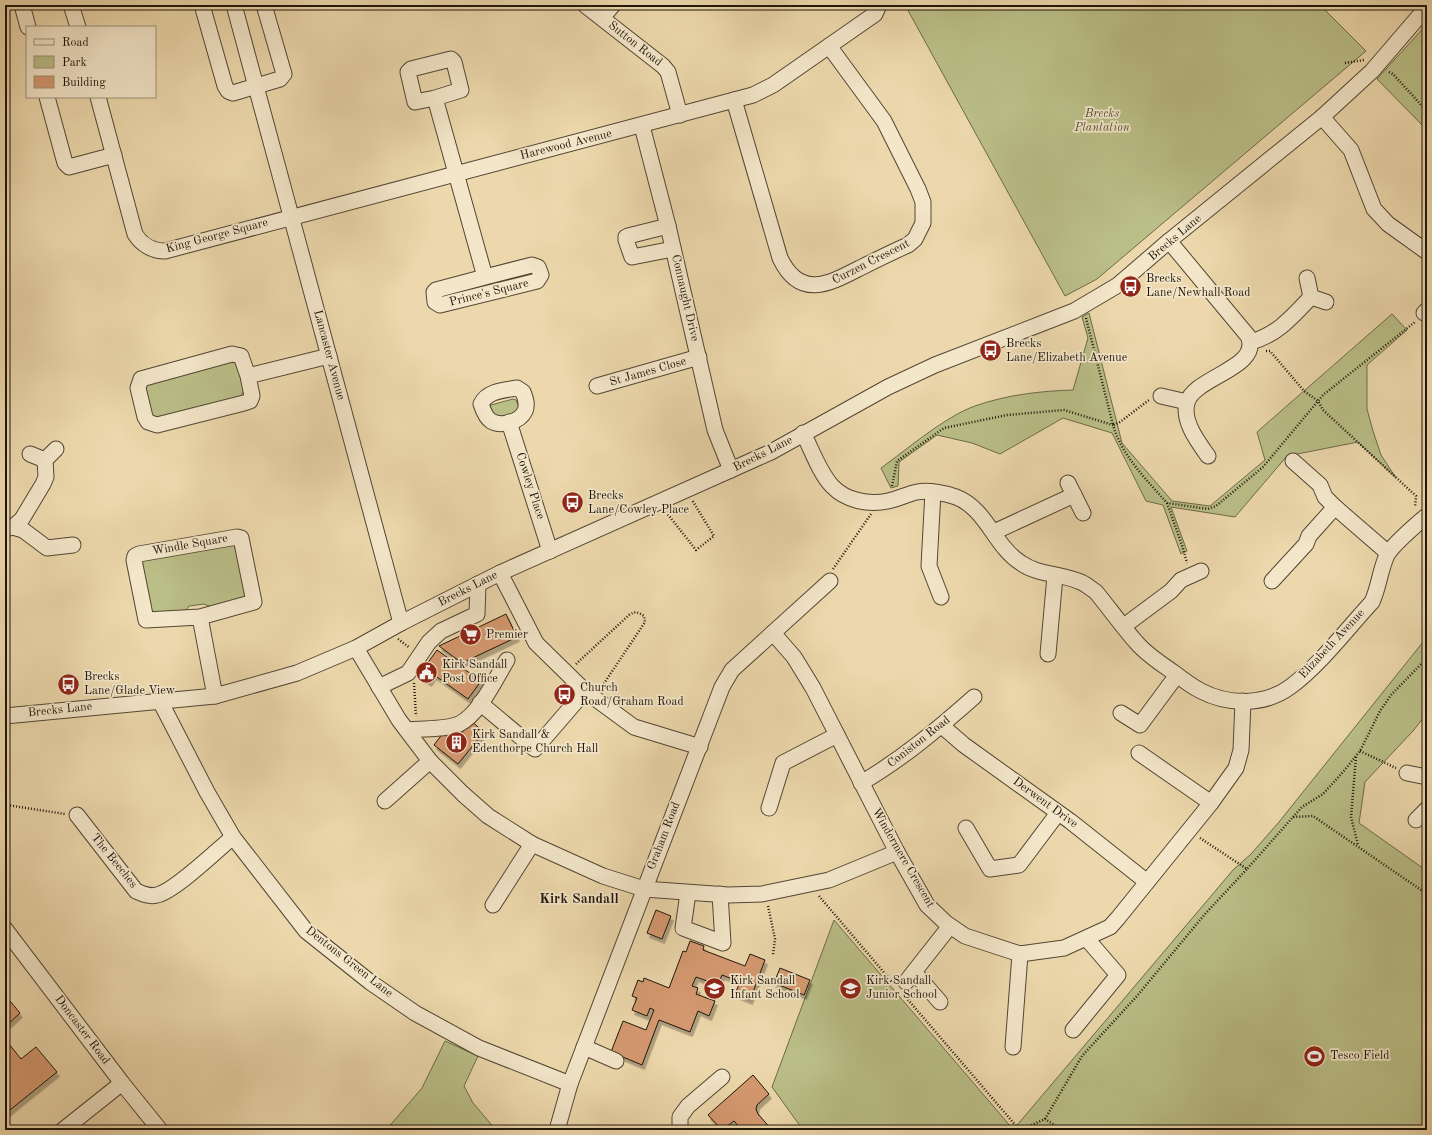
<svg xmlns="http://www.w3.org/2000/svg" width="1432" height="1135" viewBox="0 0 1432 1135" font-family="'Old Standard TT',serif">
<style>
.green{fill:#babe87;stroke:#6c6a49}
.building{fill:#d59970;stroke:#1d150b;filter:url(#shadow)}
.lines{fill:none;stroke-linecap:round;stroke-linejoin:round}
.minor-casing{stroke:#514633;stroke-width:17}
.path{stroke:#1d150b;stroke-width:2.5;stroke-dasharray:1 2;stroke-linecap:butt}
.minor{stroke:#f3e6c9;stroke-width:15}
.labels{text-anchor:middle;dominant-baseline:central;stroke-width:3.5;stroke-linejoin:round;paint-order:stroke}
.street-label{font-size:12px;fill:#1d150b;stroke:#f3e6c9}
.park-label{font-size:12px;font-style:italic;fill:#545036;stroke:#f3e6c9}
.poi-label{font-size:12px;fill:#1d150b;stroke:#f3e6c9;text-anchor:start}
.quarter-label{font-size:14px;font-weight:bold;fill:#1d150b;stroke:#f3e6c9}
</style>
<defs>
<filter id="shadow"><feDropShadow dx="2.5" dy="4.5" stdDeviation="0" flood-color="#0004"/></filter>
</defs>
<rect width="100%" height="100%" fill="#ecd8ac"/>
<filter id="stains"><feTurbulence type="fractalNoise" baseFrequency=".005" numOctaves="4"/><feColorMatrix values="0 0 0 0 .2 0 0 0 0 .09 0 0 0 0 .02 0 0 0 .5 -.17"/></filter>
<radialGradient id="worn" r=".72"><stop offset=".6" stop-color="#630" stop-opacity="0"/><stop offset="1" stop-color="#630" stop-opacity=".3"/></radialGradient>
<g class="green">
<path d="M905,5H1320L1366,51L1097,279L1065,296Z"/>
<path d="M1427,24V130L1377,79Z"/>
<path d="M1089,313L1122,443L1172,501L1210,506L1265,460L1257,432L1392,314L1407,330L1367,365V409L1373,431L1381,455L1396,478L1358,442L1287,456L1235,517L1171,507L1187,551L1181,554L1163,505L1146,501L1112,433L1063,418L1000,454L972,443L937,435L899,462L898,486L891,488L881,468C906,450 946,416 975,406C1006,395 1040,391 1073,390L1088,338L1082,317Z"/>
<path d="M229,360L237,364L244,390L240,398L153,420L144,384Z"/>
<path d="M513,399L516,400L519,407L516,413L495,419L488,408L491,405Z"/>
<path d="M231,542L238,547L248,591L241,600L214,608L204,604L189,606L184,613L152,616L139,564L147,557Z"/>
<path d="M1427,637V713L1413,731L1365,782L1359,823L1427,871V1130H1013L1233,870L1251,854L1279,822Z"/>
<path d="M834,920L1012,1128L1011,1130H803L772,1087Z"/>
<path d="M445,1041L478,1056L464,1086L473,1103L496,1130H386L422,1088Z"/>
</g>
<g class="building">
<path d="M506,614L517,637L462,663L439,646Z"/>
<path d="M437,650L481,681L468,699L434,675L429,682L419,675Z"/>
<path d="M471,721L484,732L458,764L434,745L443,733L450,739L456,731L461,734Z"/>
<path d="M656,910L671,916L662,939L647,933Z"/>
<path d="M690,941L704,946L703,950L745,966L750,954L765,960L750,1000L735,994L740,982L722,975L718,985L696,977L692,986L698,988L696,994L715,1001L709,1016L698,1011L690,1032L659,1020L642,1065L611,1052L623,1021L646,1030L654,1010L650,1008L647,1016L632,1010L637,998L632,996L638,980L643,982L644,978L669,988L683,951L686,952Z"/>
<path d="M780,968L810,980L804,995L774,983Z"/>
<path d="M5,995L20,1013L5,1027Z"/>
<path d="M5,1039L21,1059L36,1047L57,1072L5,1114Z"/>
<path d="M753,1075L769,1094L757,1105L756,1109L758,1114L772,1130H742L734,1121L722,1130L708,1115Z"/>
</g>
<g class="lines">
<defs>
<g id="minor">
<path d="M22,5L28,27"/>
<path d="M71,5L78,27"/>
<path d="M202,5L225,86L228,91L233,93L280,79L284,74L264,5"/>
<path d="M234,5L401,623"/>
<path d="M585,5L663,66L668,72L680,115"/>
<path d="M602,18L613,5"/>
<path d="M47,97L65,163L69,167L114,155"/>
<path d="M98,97L135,234C141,244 152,251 165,251L753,95L773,85L875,14L879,5"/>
<path d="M435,98L461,90L454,62L451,59L411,69L408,72L415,102L435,98L485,277L532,265L538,267L541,275L537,281L440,305L435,302L434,292L436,290L485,277"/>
<path d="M734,100L780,258C800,300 829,284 860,268C876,260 892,252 908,245L915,239L923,223V202L918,189L884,121L829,46"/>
<path d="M1322,117L1351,150L1374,209L1388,224L1427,252"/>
<path d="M642,126L668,226L715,430L731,470"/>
<path d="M668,226L628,236L626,237V240L632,257L673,249"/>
<path d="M1169,241L1248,336C1263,368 1193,377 1187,403C1182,421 1198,442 1208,456"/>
<path d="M1307,278L1311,297L1326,302"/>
<path d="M1424,313L1427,310"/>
<path d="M1251,342C1277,335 1293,316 1311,297"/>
<path d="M248,376L241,356L232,354L141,379L138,388L145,417L148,422L157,425L244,403L250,401L252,396L248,376L329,356"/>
<path d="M597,386L699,357"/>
<path d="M517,388L523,392C525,397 528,404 525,411C520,422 501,427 491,421C486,418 483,410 481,404C487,391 504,390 517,388Z"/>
<path d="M1161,396L1187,402"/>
<path d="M509,422L550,551"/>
<path d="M803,433C812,450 819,472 832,486C846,501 869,505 888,501C898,499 907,494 917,492C928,490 945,493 956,497C987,509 994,546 1021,563C1038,575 1059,573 1078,581C1085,583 1090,588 1096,592C1109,608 1122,626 1136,642C1146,654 1160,663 1173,672C1182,679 1191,686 1201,691C1228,705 1264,706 1290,687C1320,665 1346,630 1372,602C1379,587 1380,570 1387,555C1393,544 1415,526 1425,517"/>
<path d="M30,454L45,460L56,449"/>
<path d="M1293,461L1320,485L1325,497L1335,507L1388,553"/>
<path d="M1068,483L1083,513"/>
<path d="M933,492L929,566L941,597"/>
<path d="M13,527L23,530L47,548L73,545"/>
<path d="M5,529L13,527L22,519L43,484L46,477L45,460"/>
<path d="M994,532L1074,495"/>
<path d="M500,573L536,643L585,691L634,727L700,747"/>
<path d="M1272,581L1306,544L1309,536L1335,507"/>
<path d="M200,617L254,602L241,538L237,537L139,554L135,556L134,560L146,620L200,617L215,696"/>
<path d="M1124,626L1171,591L1181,580L1201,571"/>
<path d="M773,633L794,657L813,688L897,852L927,905L946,923L965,936L1020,954L1064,948L1110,927L1118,918L1211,803L1236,768L1241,750L1243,701"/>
<path d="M356,648L399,720L430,761L463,794L488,816L532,844L603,876L644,889L728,895L762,894L829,880L897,852"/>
<path d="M1048,654L1055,576"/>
<path d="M379,687L408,673L429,642L441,631L477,614L478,584"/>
<path d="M160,701L207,792L233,837L306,931L370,982L415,1013L479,1048L570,1084"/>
<path d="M480,703L535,749L585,691"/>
<path d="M1121,713L1140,725L1177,675"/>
<path d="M5,716L215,696L297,673L356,648L401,623L500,573L771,452L888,387L935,365L1074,311L1118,285L1169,241L1322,117L1372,71L1427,7"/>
<path d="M942,726L964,745L1070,821L1147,882"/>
<path d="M407,730C423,728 445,730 459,724C479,715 496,678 507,660"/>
<path d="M1139,753L1211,803"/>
<path d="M1407,773L1427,777"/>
<path d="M861,783C902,759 938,729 974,697"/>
<path d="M385,801L430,761"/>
<path d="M769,808L783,763L837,735"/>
<path d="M77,815L136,891C143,894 149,897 157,895C174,892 217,850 233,837"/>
<path d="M1416,820L1427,809"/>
<path d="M966,828L990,869L1019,865L1058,813"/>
<path d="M688,893L683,928L723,943L720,894"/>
<path d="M493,905L532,844"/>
<path d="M5,929L122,1083L160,1130"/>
<path d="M914,972L940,1002"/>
<path d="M906,982L950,926"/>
<path d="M1073,1030L1118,975L1087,939"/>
<path d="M584,1047L616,1061"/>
<path d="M1013,1047L1020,954"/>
<path d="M63,1130L122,1083"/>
<path d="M557,1130L570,1084L722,687L732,670L830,581"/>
<path d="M680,1130V1117L688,1106L722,1077"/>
</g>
</defs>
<use href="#minor" class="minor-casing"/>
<g class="path">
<path d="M1345,63L1364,60"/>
<path d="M1389,72L1393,74L1423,107L1427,108"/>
<path d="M1086,318L1113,425L1120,422L1149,400"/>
<path d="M1266,351H1270L1304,391L1318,401L1323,410L1416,496L1415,507"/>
<path d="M892,486L897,461L944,428L1007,415L1064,410L1113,425C1122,456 1146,479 1167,503L1208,509L1216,506L1263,467L1323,395L1415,322"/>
<path d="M1167,503L1182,545L1187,563"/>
<path d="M666,512L696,550L714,536L692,500"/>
<path d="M833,569L871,514"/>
<path d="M398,639L410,648"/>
<path d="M576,664L629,615C635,611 638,612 644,616L645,622L601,688"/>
<path d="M414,683L416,716"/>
<path d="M1360,751L1396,768"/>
<path d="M1356,757L1351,817L1358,845"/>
<path d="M5,803L7,805L65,814"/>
<path d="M1293,817L1302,807L1323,794L1343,772L1360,751L1380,711L1391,695L1427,658"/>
<path d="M1200,838L1247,869L1293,817L1313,816L1427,894"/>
<path d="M819,896L892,982"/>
<path d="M768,906L775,939L773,955"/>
<path d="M904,995L1017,1127L1023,1129L1045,1119L1062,1130"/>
<path d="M1045,1119L1082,1056L1137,996L1205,914L1247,869"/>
</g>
<use href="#minor" class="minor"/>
</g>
<defs>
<symbol id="bus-disc" viewBox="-11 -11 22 22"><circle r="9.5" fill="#8f2418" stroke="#f3e6c9"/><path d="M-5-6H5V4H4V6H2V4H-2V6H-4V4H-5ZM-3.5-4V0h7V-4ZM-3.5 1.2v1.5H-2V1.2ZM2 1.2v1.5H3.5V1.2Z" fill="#fff"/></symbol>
<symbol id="supermarket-disc" viewBox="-11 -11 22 22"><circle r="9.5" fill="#8f2418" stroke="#f3e6c9"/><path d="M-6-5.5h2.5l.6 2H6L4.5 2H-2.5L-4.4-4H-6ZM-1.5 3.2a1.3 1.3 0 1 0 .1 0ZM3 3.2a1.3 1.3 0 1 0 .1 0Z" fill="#fff"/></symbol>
<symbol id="civic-disc" viewBox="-11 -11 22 22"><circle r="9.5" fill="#8f2418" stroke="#f3e6c9"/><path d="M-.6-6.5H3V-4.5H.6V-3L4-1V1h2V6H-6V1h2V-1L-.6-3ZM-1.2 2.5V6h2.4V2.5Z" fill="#fff"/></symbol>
<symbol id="building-disc" viewBox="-11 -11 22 22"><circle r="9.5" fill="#8f2418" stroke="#f3e6c9"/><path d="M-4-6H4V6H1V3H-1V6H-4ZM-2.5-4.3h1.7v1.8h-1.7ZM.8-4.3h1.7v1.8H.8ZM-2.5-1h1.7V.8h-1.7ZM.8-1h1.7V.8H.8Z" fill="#fff"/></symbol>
<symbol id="school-disc" viewBox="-11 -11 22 22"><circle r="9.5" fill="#8f2418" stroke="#f3e6c9"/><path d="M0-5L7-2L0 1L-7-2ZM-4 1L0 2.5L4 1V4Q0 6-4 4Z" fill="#fff"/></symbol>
<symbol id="stadium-disc" viewBox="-11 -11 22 22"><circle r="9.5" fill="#8f2418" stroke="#f3e6c9"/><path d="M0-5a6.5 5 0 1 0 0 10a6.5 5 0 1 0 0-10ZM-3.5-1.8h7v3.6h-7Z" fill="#fff"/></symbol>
</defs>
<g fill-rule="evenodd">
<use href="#bus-disc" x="1118" y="274" width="25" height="25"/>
<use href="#bus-disc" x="978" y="338" width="25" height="25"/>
<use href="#bus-disc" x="560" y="490" width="25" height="25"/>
<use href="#supermarket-disc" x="458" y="622" width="25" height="25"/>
<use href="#civic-disc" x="414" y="660" width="25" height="25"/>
<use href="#bus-disc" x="56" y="672" width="25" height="25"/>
<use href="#bus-disc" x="552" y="682" width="25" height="25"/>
<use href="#building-disc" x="444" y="730" width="25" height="25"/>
<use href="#school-disc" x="702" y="976" width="25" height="25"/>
<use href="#school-disc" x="838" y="976" width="25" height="25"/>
<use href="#stadium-disc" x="1302" y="1044" width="25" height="25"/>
</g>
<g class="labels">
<g class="street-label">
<text transform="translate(635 44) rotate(38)">Sutton Road</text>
<text transform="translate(566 145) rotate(-14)">Harewood Avenue</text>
<text transform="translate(217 236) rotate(-15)">King George Square</text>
<text transform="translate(1175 238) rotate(-40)">Brecks Lane</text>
<text transform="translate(871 262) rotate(-27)">Curzen Crescent</text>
<text transform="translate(489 293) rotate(-14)">Prince's Square</text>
<text transform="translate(685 298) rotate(77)">Connaught Drive</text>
<text transform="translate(329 355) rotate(75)">Lancaster Avenue</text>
<text transform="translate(648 372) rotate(-16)">St James Close</text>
<text transform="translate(763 454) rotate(-27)">Brecks Lane</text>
<text transform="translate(530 486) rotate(72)">Cowley Place</text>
<text transform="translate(190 545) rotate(-10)">Windle Square</text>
<text transform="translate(468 589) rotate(-27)">Brecks Lane</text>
<text transform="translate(1332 644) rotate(-47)">Elizabeth Avenue</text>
<text transform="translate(60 710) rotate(-6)">Brecks Lane</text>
<text transform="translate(919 742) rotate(-38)">Coniston Road</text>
<text transform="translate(1045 803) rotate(36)">Derwent Drive</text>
<text transform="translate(664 836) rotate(-69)">Graham Road</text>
<text transform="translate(903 858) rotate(60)">Windermere Crescent</text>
<text transform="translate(114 861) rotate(51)">The Beeches</text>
<text transform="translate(349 962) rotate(38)">Dentons Green Lane</text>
<text transform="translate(82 1030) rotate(53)">Doncaster Road</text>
</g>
<g class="park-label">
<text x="1102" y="114">Brecks<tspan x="1102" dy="14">Plantation</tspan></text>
</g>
<g class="poi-label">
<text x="1146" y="279">Brecks<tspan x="1146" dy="14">Lane/Newhall Road</tspan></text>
<text x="1006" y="344">Brecks<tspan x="1006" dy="14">Lane/Elizabeth Avenue</tspan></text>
<text x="588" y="496">Brecks<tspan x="588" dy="14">Lane/Cowley Place</tspan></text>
<text x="486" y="635">Premier</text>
<text x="442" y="665">Kirk Sandall<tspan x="442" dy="14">Post Office</tspan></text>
<text x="84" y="677">Brecks<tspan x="84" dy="14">Lane/Glade View</tspan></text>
<text x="580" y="688">Church<tspan x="580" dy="14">Road/Graham Road</tspan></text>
<text x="472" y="735">Kirk Sandall &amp;<tspan x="472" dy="14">Edenthorpe Church Hall</tspan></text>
<text x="730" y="981">Kirk Sandall<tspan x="730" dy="14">Infant School</tspan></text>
<text x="866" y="981">Kirk Sandall<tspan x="866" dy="14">Junior School</tspan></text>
<text x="1330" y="1056">Tesco Field</text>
</g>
<g class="quarter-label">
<text x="579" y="899">Kirk Sandall</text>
</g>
</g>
<rect width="1432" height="1135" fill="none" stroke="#ecd8ac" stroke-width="20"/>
<rect x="6" y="6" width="1420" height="1123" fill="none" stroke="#1d150b" stroke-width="2"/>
<rect x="10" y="10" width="1412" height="1115" fill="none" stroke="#1d150b"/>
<rect x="26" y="26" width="130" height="72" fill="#f3e6c9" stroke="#9d927d"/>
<rect x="34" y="39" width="20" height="6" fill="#f3e6c9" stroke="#9d927d"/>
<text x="62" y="46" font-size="12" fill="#1d150b">Road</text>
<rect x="34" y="56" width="20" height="12" fill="#babe87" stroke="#9d927d"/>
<text x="62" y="66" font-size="12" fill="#1d150b">Park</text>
<rect x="34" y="76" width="20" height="12" fill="#d59970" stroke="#9d927d"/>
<text x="62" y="86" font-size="12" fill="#1d150b">Building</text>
<rect width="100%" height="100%" filter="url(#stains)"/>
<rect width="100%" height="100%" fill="url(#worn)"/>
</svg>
